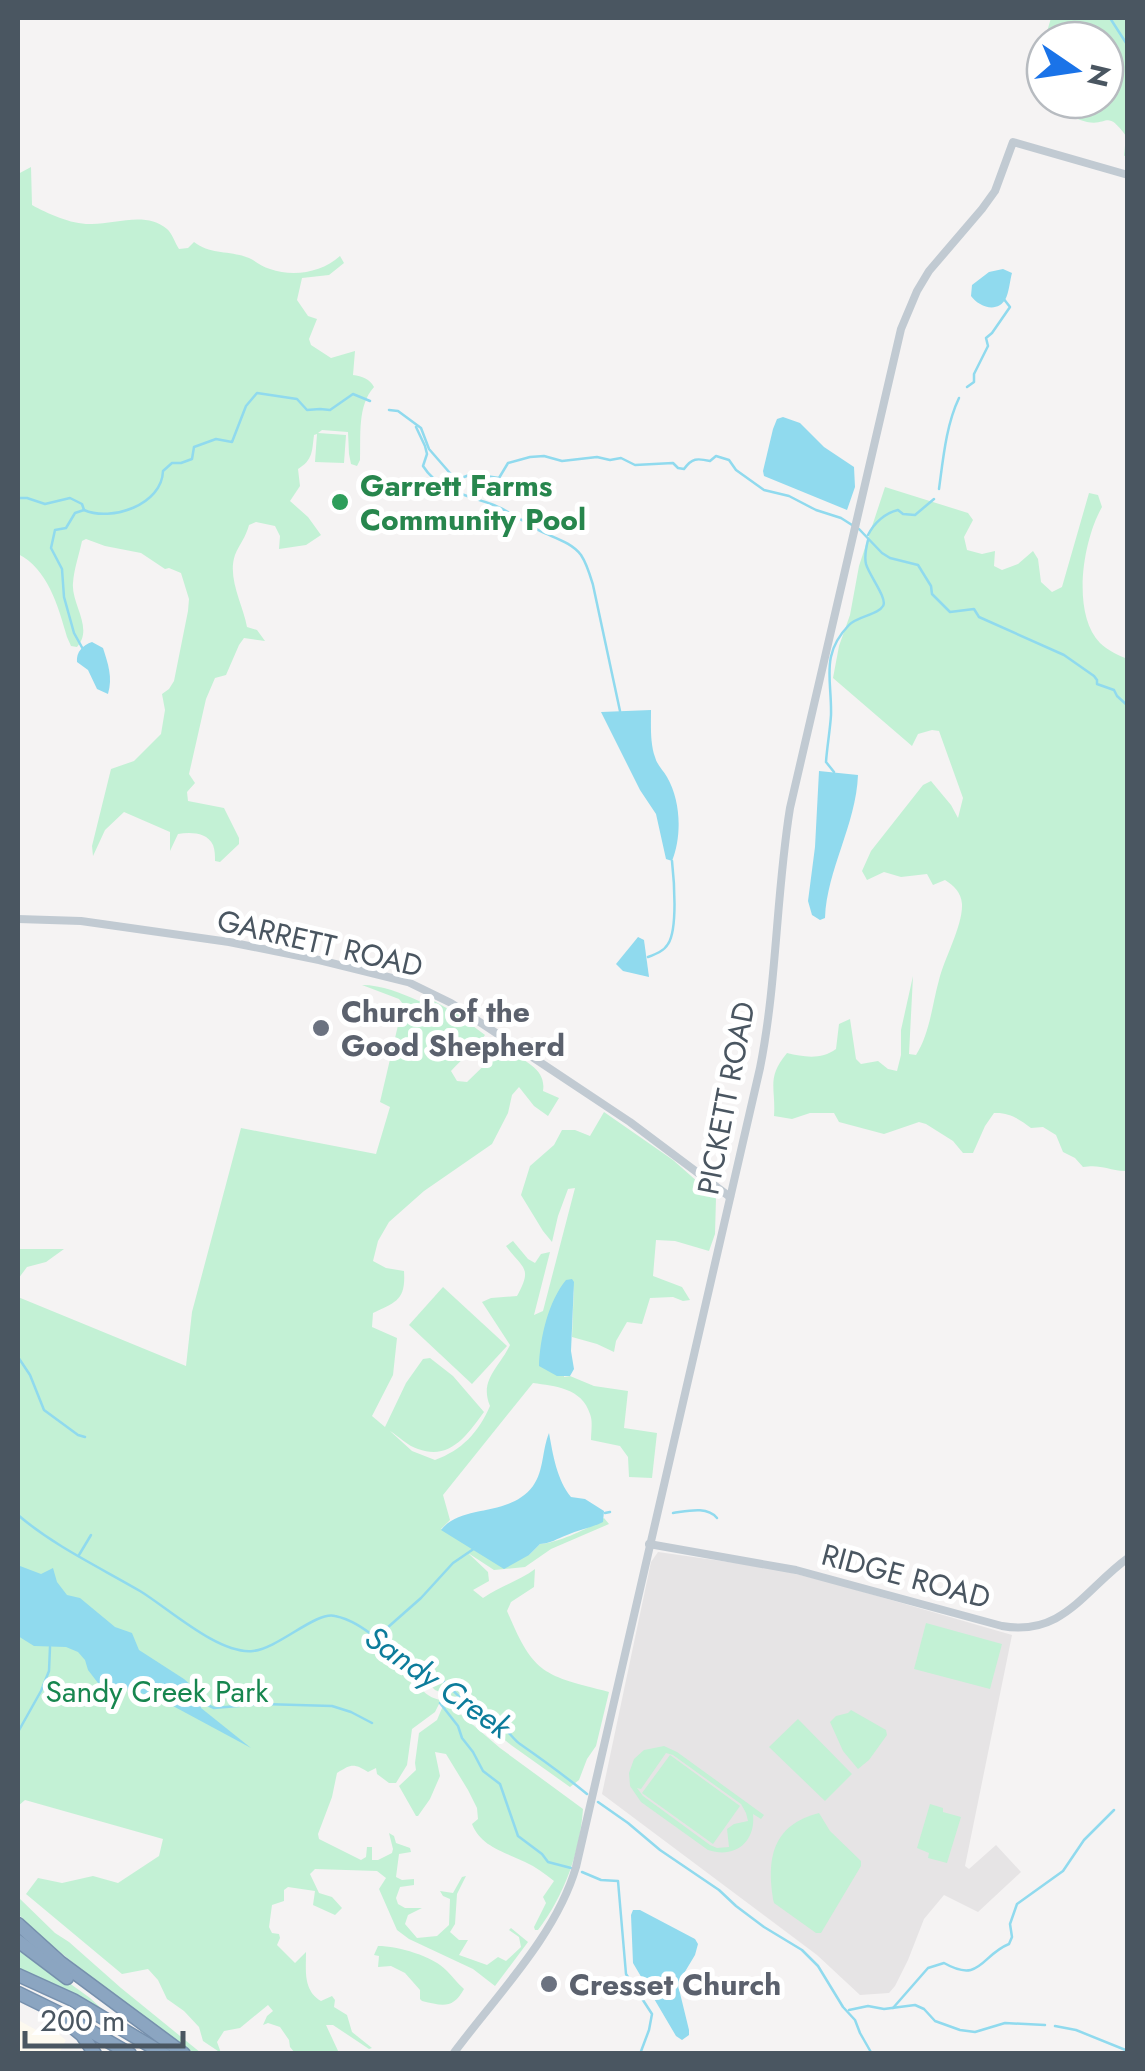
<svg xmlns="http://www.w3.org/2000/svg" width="1145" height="2071" viewBox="0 0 1145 2071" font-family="Jost,sans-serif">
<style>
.commercial{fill:#fdf9ef}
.education{fill:#e6e4e5}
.green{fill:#c3f1d5;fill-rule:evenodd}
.water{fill:#90daee}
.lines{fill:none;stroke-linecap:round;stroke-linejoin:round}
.stream{stroke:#90daee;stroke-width:2.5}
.highway-casing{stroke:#7690ad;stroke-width:15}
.minor{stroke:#c1cad2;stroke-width:8}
.highway{stroke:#8ba5c1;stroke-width:12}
.leisure-dot{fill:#2e9e5b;stroke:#fff;stroke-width:4}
.worship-dot{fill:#6b7280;stroke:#fff;stroke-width:4}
.labels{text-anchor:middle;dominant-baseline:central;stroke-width:10;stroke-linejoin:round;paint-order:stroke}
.leisure-label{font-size:30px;font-weight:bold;fill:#27864d;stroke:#fff;text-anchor:start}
.street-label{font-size:30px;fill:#4a5661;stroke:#fff}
.worship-label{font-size:30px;font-weight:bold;fill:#5b616d;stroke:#fff;text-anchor:start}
.park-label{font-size:30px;fill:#17864f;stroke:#fff}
.water-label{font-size:32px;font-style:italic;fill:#0c7c9b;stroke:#fff}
</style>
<rect width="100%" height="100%" fill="#f5f3f3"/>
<path class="commercial" d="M18,2020L38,2031H43L48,2026L66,2040L59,2053H18Z"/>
<path class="education" d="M658,1552L771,1568L829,1582L1012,1635L965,1866L969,1869L996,1845L1021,1872L978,1912L944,1895L924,1919L908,1960L895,1986L889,1993L860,1995L817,1955L602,1794L651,1562Z"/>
<g class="green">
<path d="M1051,18H1127L1128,154L1124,156L1126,136C1106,109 1109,126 1087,122C1078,120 1069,115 1062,110L1058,100H1105V40H1058L1046,35Z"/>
<path d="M31,167L32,205C48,214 73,225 92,224C116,224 146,211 167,229C172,233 175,243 179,249L188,248L194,242C211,255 229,250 249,258C256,261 262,267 270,269C293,277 321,273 340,256L344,263L329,275L302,278L297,300L308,316L317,319L309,339L311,345L331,358L355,351L353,375C362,376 370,379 374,387C357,406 361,436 360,460L357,466L351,464L349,454L348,432L322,430L318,433L346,435L344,463L315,462L317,434L314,435C312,451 313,460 298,469L300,486L290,501L308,517L321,535L306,545L279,549L280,536L275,526L256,522L249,525C246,537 239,545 235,555C227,578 243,605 247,627L257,630L265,641L244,638L239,645L226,675L215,678L206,699L189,774L195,783L187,792L188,801L224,808L239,838V844L220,862L215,861C215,856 215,850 213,845C207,832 190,832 178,834L170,851V832L124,812L105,830L93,856L92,846L111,769L134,761L161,734L165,710L162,694L169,689L174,681L188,611L189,599L181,573L169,568L165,569L141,553L105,546L86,539L82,541C79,555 74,569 73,583C71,604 94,628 77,647L71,646L67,637C58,606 48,569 18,554V174Z"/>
<path d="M885,487L968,513L973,520L964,537L967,550L982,554L995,551L994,566L1002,570L1018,564L1033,551L1038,559L1041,582L1052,592L1062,587L1089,493L1098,495L1102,507C1083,540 1071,613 1100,643C1107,650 1119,656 1128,659V1167L1125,1171C1107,1170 1101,1164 1083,1167L1075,1158L1063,1152L1056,1135L1043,1127L1031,1128C1019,1119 1009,1112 994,1113L985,1126L973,1153H963L953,1141L926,1124L919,1122L884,1134L839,1122L834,1113H810L792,1119L774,1116C776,1088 766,1078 787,1053C804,1057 821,1060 836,1049L839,1024L850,1019L856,1059L861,1064L878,1061L888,1069L897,1071L901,1055V1030L913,976L909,1054L916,1055C930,1033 932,1005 939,980C944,959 963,925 962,904C961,892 954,886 945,880L933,885L927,874L901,877L884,872L867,880L862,871L871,851L923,785L931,781L951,805L958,818L963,798L939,731L932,730L918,734L912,746L833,678L839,646L850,615L859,566Z"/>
<path d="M362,985C382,985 401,993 419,1001L427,997L457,1014L485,1035C475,1049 463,1058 451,1071L457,1081L467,1082L502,1048C520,1059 547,1067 543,1091L559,1098L548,1116L534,1106L519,1087L512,1095L508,1113L492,1144L424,1191L389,1222L378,1241L373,1261L386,1268L404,1271C406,1300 396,1302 373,1313L372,1327L397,1338L393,1375L372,1416L385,1427L406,1383L423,1359L430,1358L453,1376L484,1412C467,1435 450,1461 418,1449C408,1446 398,1436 390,1431L412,1451L435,1460C462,1450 478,1433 490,1406C479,1380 499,1368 510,1345L482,1302L491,1298L517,1296C533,1267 523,1269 506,1246L513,1241L528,1259L535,1263L541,1254L550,1252L534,1315L543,1311L575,1188L568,1189L558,1216L552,1242L543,1231L521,1195L530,1166L554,1145L562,1130H575L590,1136L604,1112L673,1160L716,1198L715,1234L709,1251L675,1241L656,1240L653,1276L682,1287L690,1300L683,1301L673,1297L650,1298L642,1324L627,1322L616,1341L614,1352L597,1344L572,1337L574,1283L564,1377L570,1376L594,1386L628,1391L624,1428L657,1433L652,1478L629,1477L628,1457L620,1446L591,1440C591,1432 593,1421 590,1414C582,1388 555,1386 533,1383L443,1495L450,1520L441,1529L529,1555L540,1544C558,1543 590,1528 604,1518L609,1524L551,1549L525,1567L494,1570L468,1553L488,1572L489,1581L473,1590L483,1598C500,1586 519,1581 535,1569L534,1587L511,1602L507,1611C534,1675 543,1675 609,1692L596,1746L587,1759L579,1780L570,1787L511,1745L454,1698L435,1690L423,1678L406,1669L369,1641L367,1647C382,1657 401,1669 414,1682C424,1691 426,1697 441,1700L435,1712L412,1729L407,1765L396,1783H389L377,1774L376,1768L368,1772C354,1763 351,1764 337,1773L332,1797L318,1834L319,1839L361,1860L366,1857L367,1847H372V1860H378L392,1853L393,1849L389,1833L394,1836L396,1843L410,1848L411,1852L399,1854L396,1877L402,1880L414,1879V1885L400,1887L396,1898L398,1904L405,1908H422L408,1915L405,1924L417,1938L437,1936L449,1925L450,1899L443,1896L440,1891L453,1893L462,1877L466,1876L457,1894L455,1924L450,1932L459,1940H468L459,1955L487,1965L498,1957L506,1961L521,1947L519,1937L509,1930L511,1928L528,1942L495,1986L473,1969L409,1939L397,1930L379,1889L386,1878L377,1871L315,1869L310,1874L319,1893L332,1897L342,1908L335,1915L313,1905L315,1891L288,1887L284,1890V1901L272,1905L269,1927L272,1933L279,1934L280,1938L277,1945L295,1963L306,1952C306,1971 303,1990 321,2001L332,1996L335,2000L334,2007L347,2015L352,2032L372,2048L369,2049L333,2025H326L339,2053H295L290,2047L289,2040L280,2027L268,2023L263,2025L267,2016L273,2011L268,2005L240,2028L224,2031L217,2042L221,2053L203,2041L199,2027L184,2011L167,1999L158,1980L148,1969L122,1974L26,1894L38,1878L62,1883L93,1876L118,1883L159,1856L163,1839L25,1800L18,1806V1297L186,1366L192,1312L241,1128L376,1154L390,1107L380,1102L403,1004L399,999Z"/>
<path d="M18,1249H64L46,1262L27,1267L18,1279Z"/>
<path d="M443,1287L507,1346L472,1384L409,1325Z"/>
<path d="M926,1623L1002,1644L990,1689L914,1669Z"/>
<path d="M445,1701L500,1748L583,1809C580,1852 564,1896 538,1930H535L534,1927L546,1903L543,1897L554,1881C545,1874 536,1867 525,1862C505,1852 481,1847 472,1824L478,1819L477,1808L468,1790L446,1754L435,1752L440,1776L430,1799L418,1816H416L399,1786L416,1770L415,1763L419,1733L437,1720Z"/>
<path d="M851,1710L886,1730L887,1735L869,1760L858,1769L843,1751L830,1722L836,1716L848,1713Z"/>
<path d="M798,1719L852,1774L825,1801L769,1747Z"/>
<path d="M664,1746L677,1752L764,1815L761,1819L753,1814C756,1842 735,1859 708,1850L641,1802L630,1786L629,1773L634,1759L644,1750ZM666,1753L673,1755L741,1804L746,1813L748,1821L734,1824L727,1829L729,1847L717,1848L710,1845L643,1796L637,1788L641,1789Z"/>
<path d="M670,1755L740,1806L713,1844L642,1793Z"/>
<path d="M930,1804L943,1808V1812L961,1817L947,1863L928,1858L929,1853L917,1848Z"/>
<path d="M819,1813L830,1831L861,1861V1866L821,1933H816L774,1903C766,1859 772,1825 819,1813Z"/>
<path d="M18,1897L55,1933L69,1942L121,1988L201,2053H194L97,1982L39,1935L18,1914Z"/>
<path d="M18,1946L90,1998L104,2011L18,1971Z"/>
<path d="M378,1946C398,1946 433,1956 447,1971C453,1977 457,1983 464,1989C453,2009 443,2006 422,2001L420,1999V1990L405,1973L391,1966L378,1967L379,1956L374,1955Z"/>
</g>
<g class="water">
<path d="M1003,269L1012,273C1010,280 1009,292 1006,298C998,314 979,307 971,296L972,285L989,272Z"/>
<path d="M783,417L800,423L824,447L854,467L855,487L847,510L764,476L763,471L773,429L777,419Z"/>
<path d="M92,642L103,648C108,664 113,677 108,694L97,689L88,670L77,662C76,652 83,645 92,642Z"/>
<path d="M651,710C651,725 650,743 655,757C657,765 663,770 667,777C681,801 682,836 672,861L666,859L656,814L640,790L601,712Z"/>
<path d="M819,771L858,775C856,825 827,869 825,918L820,920L812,915L808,901L815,847Z"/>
<path d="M638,937L644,940L649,977L623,971L616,964Z"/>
<path d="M572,1279L574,1282L571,1351L574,1369L570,1376H557L539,1366C540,1338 548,1302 566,1280Z"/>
<path d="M549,1433C553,1455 557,1480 571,1497L585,1499L604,1511L603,1522C591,1528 578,1530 567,1535C556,1539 552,1543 540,1544L529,1555L504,1569L441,1530C462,1503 509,1518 533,1486C544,1471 542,1450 549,1433Z"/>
<path d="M18,1560L20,1566L41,1574L53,1568L57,1582L67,1595L80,1598L115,1627L132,1633L139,1650L184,1679L202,1695L201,1708L251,1748L160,1699L121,1687L98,1683L88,1670L85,1660L78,1652L66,1647L34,1646L18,1636Z"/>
<path d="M633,1910H640L695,1939L698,1944L695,1955L683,1975L679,1989L689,2030V2035L682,2040L676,2036L633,1963L631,1915Z"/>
</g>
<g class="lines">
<g class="stream">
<path d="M1110,18L1128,46"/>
<path d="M967,387L974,382V374L988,346L986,338L992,333L1010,307L1003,298"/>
<path d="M389,410L398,411L421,428L429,449L456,480L472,474L499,478L508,463L530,457L544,456L562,461L597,457L610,460L621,458L635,465L673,463L678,468L684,469C692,458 697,458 710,461L716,456L729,460L736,470L764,490L789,496L816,510L841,518L852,525"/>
<path d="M416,427L425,446L427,454L423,466C438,490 465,495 491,504C508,510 524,522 540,531C554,538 571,542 581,555C587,564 590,575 593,585L620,711"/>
<path d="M939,489C943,460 946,425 959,398"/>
<path d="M18,498H27L45,504L70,498L82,504L84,510C111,522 162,505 163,471L172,463H181L192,459L194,447L216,439L232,442L246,406L257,393L297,399L307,410L320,409L330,410L353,394L370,401"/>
<path d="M84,510L75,513L66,528L55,530L51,548L62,569L64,597L74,633L84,651"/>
<path d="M859,529L882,553L890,558L918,565L931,586L932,594L950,612L974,609L979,617L1064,655L1094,676L1097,680V684L1114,690L1117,696L1128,706"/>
<path d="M868,535C874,523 885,513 898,510L903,514L915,515L934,499"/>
<path d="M834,772L826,762C827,747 830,731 831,715C832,679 820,655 849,625C858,616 878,615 883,606C888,599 869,575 866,564C864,556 866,548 868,540"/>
<path d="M648,957C656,954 664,951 668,944C678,929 674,879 672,861"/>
<path d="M18,1357L30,1375L44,1410L78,1435L85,1437"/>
<path d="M605,1513L610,1512"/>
<path d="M673,1513C688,1511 707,1506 717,1518"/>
<path d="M18,1515C54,1546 99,1567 140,1591C168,1608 219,1655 253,1651C279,1648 316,1611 335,1616C359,1621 374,1638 394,1650C404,1657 417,1661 427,1668C442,1678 453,1691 466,1703C478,1713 492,1719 504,1728C510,1733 514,1740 520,1744C543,1760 565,1776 587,1794"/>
<path d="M79,1555L91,1535"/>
<path d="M378,1636L421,1598L453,1563L475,1548"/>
<path d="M199,1701L214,1708L263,1704L332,1706L351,1712L372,1723"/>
<path d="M440,1703L458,1726L462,1738L473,1752L483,1771L500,1784L518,1836L542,1854L548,1862L571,1868"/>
<path d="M18,1732L41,1691L49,1671L50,1647"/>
<path d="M598,1802L628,1823L660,1850L719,1890L736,1906L764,1927L802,1950L818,1966L843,2007L855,2020L860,2033L872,2054"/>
<path d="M582,1872L601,1880L618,1881L626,1974L652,2014L649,2030L640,2054"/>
<path d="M893,2008L928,1968L944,1963C981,1984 981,1955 1009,1944L1012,1937L1010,1924L1017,1904L1063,1871L1084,1840L1114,1810"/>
<path d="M849,2010L868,2006L884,2009L915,2005L924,2009L935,2021L960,2030L975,2032L1005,2023L1045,2025"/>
<path d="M1055,2026L1076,2030L1128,2051"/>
</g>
<defs>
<g id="highway">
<path d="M18,1924L60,1962L184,2054"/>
<path d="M18,1941L67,1978"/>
<path d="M18,1975L73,2000L164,2054"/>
<path d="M18,1993L61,2014L130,2054"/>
<path d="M71,2026L82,2035L95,2054"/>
</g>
</defs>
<use href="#highway" class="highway-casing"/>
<g class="minor">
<path d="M18,919L81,921L229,942L319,960L408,982L451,1003L630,1122L730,1197"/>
<path d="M649,1544L796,1570L1002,1626C1063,1637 1085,1589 1128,1558"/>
<path d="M453,2054C495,1997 556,1936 576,1867L760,1068C777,983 776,894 790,808L901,329L917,291L929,271L982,209L995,191L1013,142L1128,175"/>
</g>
<use href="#highway" class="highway"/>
</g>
<circle class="leisure-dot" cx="340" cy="502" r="10"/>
<g class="worship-dot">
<circle cx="321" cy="1028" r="10"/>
<circle cx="549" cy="1984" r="10"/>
</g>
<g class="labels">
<g class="leisure-label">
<text x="360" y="485">Garrett Farms<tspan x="360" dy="34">Community Pool</tspan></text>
</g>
<g class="street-label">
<text transform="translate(320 943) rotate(13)">GARRETT ROAD</text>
<text transform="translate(726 1098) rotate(-79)">PICKETT ROAD</text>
<text transform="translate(906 1576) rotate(15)">RIDGE ROAD</text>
</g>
<g class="worship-label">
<text x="341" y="1011">Church of the<tspan x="341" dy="34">Good Shepherd</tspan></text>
<text x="569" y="1984">Cresset Church</text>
</g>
<g class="park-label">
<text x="157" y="1691">Sandy Creek Park</text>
</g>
<g class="water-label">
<text transform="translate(438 1682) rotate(35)">Sandy Creek</text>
</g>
</g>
<rect width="1145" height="2071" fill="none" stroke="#4a5661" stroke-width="40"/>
<g transform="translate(1075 70) rotate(103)"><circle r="48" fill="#ffffff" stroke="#b7bbc0" stroke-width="2.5"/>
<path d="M0-8L18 38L0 25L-18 38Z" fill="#1a73e8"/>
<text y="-15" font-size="28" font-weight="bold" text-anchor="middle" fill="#4a5661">N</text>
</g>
<path d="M25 2031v15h158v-15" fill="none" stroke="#4a5661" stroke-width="5"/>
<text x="40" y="2031" font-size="30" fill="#4a5661" stroke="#ffffff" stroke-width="8" paint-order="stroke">200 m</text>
</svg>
